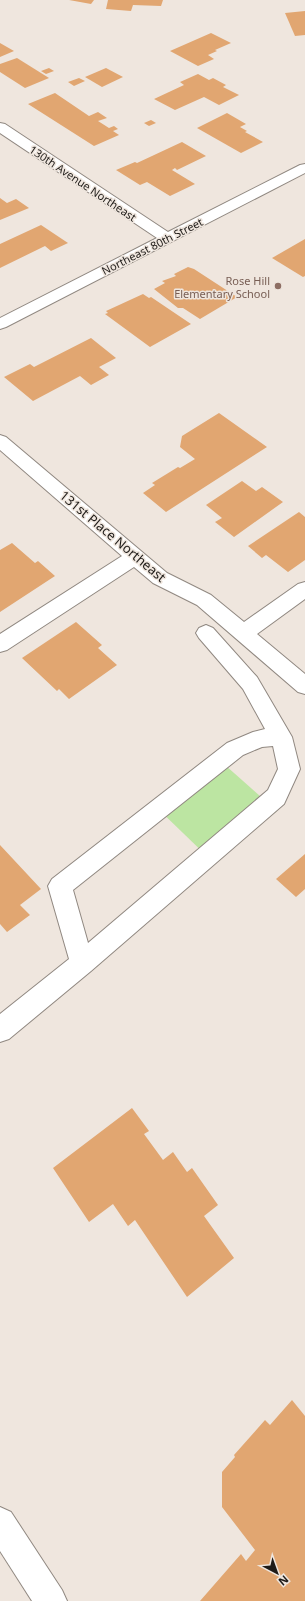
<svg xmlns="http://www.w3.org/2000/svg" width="305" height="1601" viewBox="0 0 305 1601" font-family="'Noto Sans',sans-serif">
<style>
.green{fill:#bce5a2}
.building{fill:#e1a671}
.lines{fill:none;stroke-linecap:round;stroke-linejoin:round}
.minor-casing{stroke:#908881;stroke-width:2}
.major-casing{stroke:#908881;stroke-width:2}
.minor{fill:#fff;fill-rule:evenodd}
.major{fill:#fff;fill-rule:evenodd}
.education-dot{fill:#8d6e63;stroke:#efe6de;stroke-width:1.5}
.labels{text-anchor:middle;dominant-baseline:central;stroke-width:3;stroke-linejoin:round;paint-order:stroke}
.far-street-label{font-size:11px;fill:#1e1b18;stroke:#efe6de}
.far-education-label{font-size:11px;fill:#785e54;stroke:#efe6de;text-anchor:end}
.street-label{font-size:13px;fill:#1e1b18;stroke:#efe6de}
</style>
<rect width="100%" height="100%" fill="#efe6de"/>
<path class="green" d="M216,757L277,811L213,862L153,804Z"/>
<g class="building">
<path d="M69,0H94L91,4Z"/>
<path d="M108,0H163L161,6L133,5L131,11L106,9Z"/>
<path d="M305,11V35L295,36L285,13Z"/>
<path d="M211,33L231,43L215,50L217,51L208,55L214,59L198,66L170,51Z"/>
<path d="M0,43L14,51L0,57Z"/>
<path d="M17,58L49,78L25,88L0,72V64Z"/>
<path d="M49,68L54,71L46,74L41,71Z"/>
<path d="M106,68L123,77L102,87L85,77Z"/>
<path d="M198,74L209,80L213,78L226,85L223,87L239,95L219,105L204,97L175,110L154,99L184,85L180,82Z"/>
<path d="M79,78L85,81L74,86L68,82Z"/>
<path d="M55,93L89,116L98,112L107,118L98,121L109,128L114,126L118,129L113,131L119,135L94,146L28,104Z"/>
<path d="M227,113L246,124L240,127L247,131L245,132L263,142L241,153L197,128Z"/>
<path d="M151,120L156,123L149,126L144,123Z"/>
<path d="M182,142L206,156L177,170L175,168L172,170L195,184L170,196L147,182L140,185L116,170L135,162L137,163Z"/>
<path d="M0,198L7,203L16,199L29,208L0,220Z"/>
<path d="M41,225L68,243L51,251L45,246L0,268V244Z"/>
<path d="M305,239V276L303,277L272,258Z"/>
<path d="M188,267L194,269L237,297L200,319L183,308H178L154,289L165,283L162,281L176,276L174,274Z"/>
<path d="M143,294L149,298L151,297L191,324L150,347L105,314L108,313L106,311Z"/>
<path d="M91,338L116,358L99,367L109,375L91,385L80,376L33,401L4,377L30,364L34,367Z"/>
<path d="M219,413L267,447L166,512L143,493L155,485L152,483L178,467L180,468L195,459L180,447L182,436Z"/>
<path d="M242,481L256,491L262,487L283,502L234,537L215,522L222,518L206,505Z"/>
<path d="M299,512L305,517V560L288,572L266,555L262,558L248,546Z"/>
<path d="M12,543L35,563L38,561L55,576L0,612V550Z"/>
<path d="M76,622L102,645L98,648L117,665L69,699L59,689L57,691L22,658Z"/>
<path d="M0,845L41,889L20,905L30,915L7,932L0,924Z"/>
<path d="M305,854V889L296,897L276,879Z"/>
<path d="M132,1108L149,1131L144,1134L163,1160L173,1152L187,1172L192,1168L218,1205L204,1216L234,1258L187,1297L135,1220L128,1226L113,1204L89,1222L53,1168Z"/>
<path d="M292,1400L305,1416V1601H200L241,1554L246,1561L255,1550L222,1507V1472L235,1457L234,1455L265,1420L270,1425Z"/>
</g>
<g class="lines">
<defs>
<g id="minor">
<path d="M0,123L5,124L168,232L300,165L305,164V173L6,327L0,329V318L157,238L0,133Z"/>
<path d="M0,435L6,437L167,573L211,595L244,622L298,584L305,582V599L257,634L305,674V694L298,692L197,605L153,583L134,567L7,650L0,652V634L122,556L0,450Z"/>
<path d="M206,625L213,628L257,677L292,737L300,769L284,804L91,971L9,1039L0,1042V1014L69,959L48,886L52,879L227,743L253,732L265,729L243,689L199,638L196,633L199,628ZM273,746L278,769L268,790L88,943L73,890L243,755L262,747Z"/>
</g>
<path id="major" d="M0,1507L11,1512L62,1590L67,1601H32L0,1551Z"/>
</defs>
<use href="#minor" class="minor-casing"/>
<use href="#major" class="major-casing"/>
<use href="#minor" class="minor"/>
<use href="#major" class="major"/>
</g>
<circle class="education-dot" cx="278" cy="286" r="4"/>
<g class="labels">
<g class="far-street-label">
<text transform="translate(83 183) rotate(34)">130th Avenue Northeast</text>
<text transform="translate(152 246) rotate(-27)">Northeast 80th Street</text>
</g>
<g class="far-education-label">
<text x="270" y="280">Rose Hill<tspan x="270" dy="13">Elementary School</tspan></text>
</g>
<g class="street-label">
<text transform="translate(113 536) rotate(40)">131st Place Northeast</text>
</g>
</g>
<g transform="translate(277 1573) rotate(139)" stroke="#efe6de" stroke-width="3" paint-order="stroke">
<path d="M0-3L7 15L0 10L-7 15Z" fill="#1e1b18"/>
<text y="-6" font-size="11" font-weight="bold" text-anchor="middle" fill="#1e1b18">N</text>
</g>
</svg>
